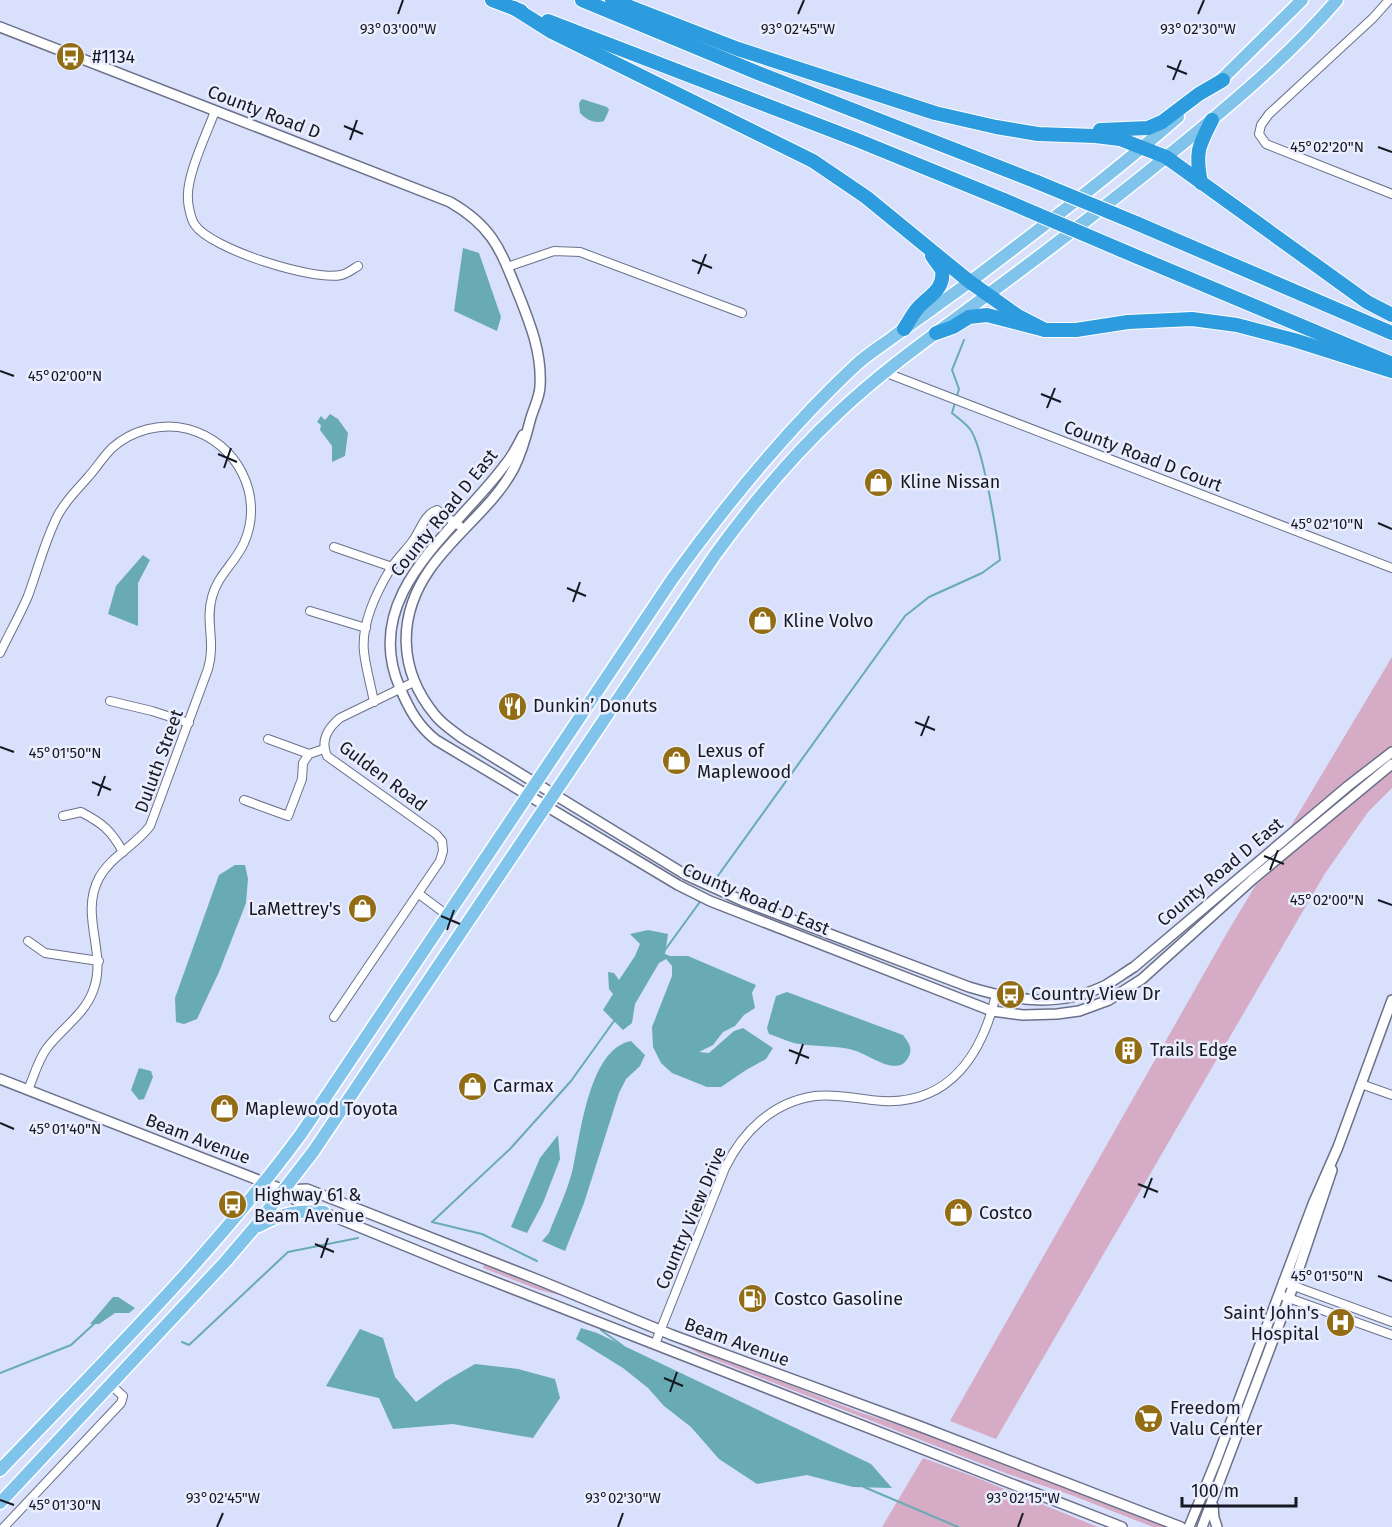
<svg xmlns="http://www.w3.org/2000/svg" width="1392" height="1527" viewBox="0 0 1392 1527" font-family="'Fira Sans',sans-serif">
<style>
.green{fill:#d6abc5}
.water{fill:#68abb4}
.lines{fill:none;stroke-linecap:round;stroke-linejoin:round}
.stream{stroke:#68abb4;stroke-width:2}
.minor-casing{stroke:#6b718a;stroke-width:10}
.tertiary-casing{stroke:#6b718a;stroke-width:12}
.primary-casing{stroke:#fff;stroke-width:15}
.motorway-casing{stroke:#fff;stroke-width:16}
.minor{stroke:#fff;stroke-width:8}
.tertiary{stroke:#fff;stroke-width:9}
.primary{stroke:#81c4eb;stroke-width:12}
.motorway{stroke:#2d9cde;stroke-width:14}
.motorway-bridge-casing{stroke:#fff;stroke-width:16;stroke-linecap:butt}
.motorway-bridge{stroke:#2d9cde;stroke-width:14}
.ticks{fill:none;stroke:#161922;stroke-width:2}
.labels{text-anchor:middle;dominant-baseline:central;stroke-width:5;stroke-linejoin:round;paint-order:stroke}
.poi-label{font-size:18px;fill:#161922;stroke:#e9edfe;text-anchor:start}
.street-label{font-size:18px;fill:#161922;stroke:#e9edfe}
.ticks-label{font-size:15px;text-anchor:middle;fill:#161922;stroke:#e9edfe;stroke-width:5;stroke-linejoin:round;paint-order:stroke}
</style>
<rect width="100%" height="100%" fill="#d8e0fc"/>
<g class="green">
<path d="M1392,657V788L1368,812L1324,875L996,1439L950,1421L1227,933Z"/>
<path d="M484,1265L559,1294V1295L539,1290L483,1268Z"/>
<path d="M684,1343L859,1412L943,1439L1168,1527H1153L1071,1495L1008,1474L700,1354L683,1345Z"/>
<path d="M923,1458L975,1477L1098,1527H882Z"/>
</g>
<g class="water">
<path d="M582,99L607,107L609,110L604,121C594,124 587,120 580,113L579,103Z"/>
<path d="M463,248L479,253L501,317L497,331L454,311Z"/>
<path d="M330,414L338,419L348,433L345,456L332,462V446L320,430L321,425L317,422L321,416L325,420Z"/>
<path d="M143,555L150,560L138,583V626L108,614L116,586Z"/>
<path d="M235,865H245L248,879L246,903L219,972L197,1019L184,1024L176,1022L175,998L219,875Z"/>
<path d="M648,930L668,934L665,954L670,956H688L756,985L752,993L755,1008L744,1015L735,1026L723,1032L713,1045L699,1052L709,1053L734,1031L743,1028L773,1048L766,1059L746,1070L721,1087H707L672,1073L661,1063L653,1047L652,1027L672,976V966L666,959L659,963L635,1004L632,1023L623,1030L603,1010L613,994L609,989L608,972L614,973L619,980L635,956L640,944L630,934Z"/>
<path d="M787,992L903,1035C908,1042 913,1048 909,1056C899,1079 870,1055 856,1051C838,1045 818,1047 800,1044C790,1043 779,1037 769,1034L767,1028L776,996Z"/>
<path d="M631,1041L645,1055L640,1066L626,1079L619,1093L584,1203L565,1251L542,1241L549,1233C557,1212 568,1190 573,1168C581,1133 589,1049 631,1041Z"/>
<path d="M139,1068L151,1071L153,1077L144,1099L139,1100L131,1090Z"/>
<path d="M558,1135L560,1159L543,1203L527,1233L511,1227L540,1158Z"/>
<path d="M113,1297H118L135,1308L129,1313H115L99,1324H90Z"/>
<path d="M581,1328L597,1333L871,1464L892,1488L853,1487L807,1475L757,1484L719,1459L691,1427L664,1406L648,1388L623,1368L576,1339Z"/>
<path d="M360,1329L383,1338L395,1377L416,1402L444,1382L475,1364L518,1369L555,1379L560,1398L533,1438L453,1424L393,1429L379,1398L326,1386Z"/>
</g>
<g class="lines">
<g class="stream">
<path d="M712,884L905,616L929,597L982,573L1000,560C997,535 983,446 970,429C965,423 958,418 952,413L959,389L952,370L964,340"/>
<path d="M665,950L702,899"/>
<path d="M432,1222L510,1149L571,1081L614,1021"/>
<path d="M432,1222L482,1234L537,1261"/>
<path d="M601,1330L623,1346"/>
<path d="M182,1342L189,1345L288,1252L358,1238"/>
<path d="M0,1373L71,1345L95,1323"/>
<path d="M864,1487L958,1527"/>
</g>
<defs>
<g id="minor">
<path d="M1389,0L1373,18L1269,114L1261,125L1259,134L1266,144L1392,194"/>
<path d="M215,111C207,133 186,176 188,199C188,205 191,220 195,225C211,249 313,281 341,275C347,274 353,269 358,266"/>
<path d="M507,267L554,251L580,252L742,313"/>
<path d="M884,372L1392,568"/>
<path d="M334,547L392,567"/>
<path d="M310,611L366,628"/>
<path d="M0,653C9,634 20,615 28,596C38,569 45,540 58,515C66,500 78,489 89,476C97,467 103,457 112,448C132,430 162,422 188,429C237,442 265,496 244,543C235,563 217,576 212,597C205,622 216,642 208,669L150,826C135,846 111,856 99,878C79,916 108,953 93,991C84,1015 62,1028 47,1048C38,1060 34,1076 28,1090"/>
<path d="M110,701L152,711L189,723"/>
<path d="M374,702C371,686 366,669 364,652C361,624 377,591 391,568C397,559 405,551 412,542C420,532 424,514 437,510L464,529"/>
<path d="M268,739L309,754"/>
<path d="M244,800L288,816L302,779L303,763L309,754L324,749"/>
<path d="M63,816L81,812C102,823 111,830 123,852"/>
<path d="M419,894L447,915"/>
<path d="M28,941L45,953L99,961"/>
<path d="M334,1017L440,861L443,851L442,841L436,834L327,756C320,740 328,728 340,718L414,682"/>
<path d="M1361,1084L1392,1095"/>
<path d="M1283,1282L1392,1322"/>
<path d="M1283,1296L1392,1335"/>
<path d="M655,1344L725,1168C743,1131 773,1102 815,1096C838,1093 860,1100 883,1101C950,1104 982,1054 996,995"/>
<path d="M4,1527L121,1403L123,1396L111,1385"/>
</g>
<g id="tertiary">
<path d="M0,27L450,202C495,228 501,252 520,298C531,326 542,354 540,386C540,397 533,409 530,421C526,437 522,452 514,468C494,506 455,533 430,569C397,616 398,670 435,715C442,724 453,731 462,738L686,875L743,901L969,987C1015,1001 1060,1008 1106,985C1115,980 1124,973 1134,967L1348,786L1392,752"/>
<path d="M523,435C518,445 512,457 504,466C455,532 359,595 400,688C409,709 418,726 436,740L678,885L710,901L992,1011L1023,1015L1057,1014L1079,1011L1109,1000L1142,979L1253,879L1392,764"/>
<path d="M0,1079L284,1190L298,1202L457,1267L1122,1527"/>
<path d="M284,1190L307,1189L541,1281L672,1335L919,1426L1181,1527"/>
<path d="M1213,1506L1214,1518L1217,1527"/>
<path d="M1189,1527L1216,1461L1313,1204L1338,1147L1392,1000"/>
<path d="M1202,1527L1289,1298L1332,1170"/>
</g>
<g id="primary">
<path d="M1216,85L1302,0"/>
<path d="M259,1226C283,1213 296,1210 324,1212"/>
<path d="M0,1470C104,1361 212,1255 301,1134L673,578C728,502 788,428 857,364C868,354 881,346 893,337C919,318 945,300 971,281C1041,228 1111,175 1178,117"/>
<path d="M0,1503L225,1262L255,1227L313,1152L715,555C752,504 791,457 837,414C884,369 938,332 990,293C1051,248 1111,202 1170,154C1229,106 1287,58 1337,0"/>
</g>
<g id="motorway">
<path d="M492,0L521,11"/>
<path d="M582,0L758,73L1037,182"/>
<path d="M612,0L738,49L935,113L996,127L1038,134L1095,136L1120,139L1166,157L1367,302L1392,315"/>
<path d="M514,8L552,32L813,161L866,197L970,282L1018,316L1045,330"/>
<path d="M548,21L857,140L1004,200"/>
<path d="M1100,130L1148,128L1162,122L1199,94L1223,80"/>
<path d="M1201,183C1195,153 1198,147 1212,120"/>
<path d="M1136,223L1392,333"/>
<path d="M1121,250L1390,363"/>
<path d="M904,329C908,323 912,315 917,309C928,296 945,290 942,270L932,256"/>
<path d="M936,333L953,327L969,317L987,315L1045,330H1076L1128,322L1192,319L1237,325L1294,340L1392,371"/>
</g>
</defs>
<use href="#minor" class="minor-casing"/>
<use href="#tertiary" class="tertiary-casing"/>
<use href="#primary" class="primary-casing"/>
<use href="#motorway" class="motorway-casing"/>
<use href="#minor" class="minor"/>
<use href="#tertiary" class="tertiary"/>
<use href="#primary" class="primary"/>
<use href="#motorway" class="motorway"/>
<defs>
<g id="motorway-bridge">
<path d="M1037,182L1136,223"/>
<path d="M1004,200L1121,250"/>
</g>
</defs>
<use href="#motorway-bridge" class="motorway-bridge-casing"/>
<use href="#motorway-bridge" class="motorway-bridge"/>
</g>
<path class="ticks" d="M398,14L403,0M798,14L804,0M1198,14L1204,0M1167,66L1187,74M1173,80L1181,60M344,126L363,134M350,140L357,120M1378,147L1392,152M692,260L712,268M698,274L706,254M0,371L14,376M1041,394L1061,402M1047,408L1055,388M218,454L237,462M224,468L231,448M1378,523L1392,529M567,588L586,596M573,602L580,582M915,722L935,730M921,736L929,716M0,747L14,752M92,782L111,790M98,796L105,776M1264,856L1284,864M1270,870L1278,850M1378,900L1392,905M441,916L460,924M447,930L454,910M789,1050L809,1058M796,1064L803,1044M0,1123L14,1129M1138,1184L1158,1192M1144,1198L1152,1178M315,1244L334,1252M321,1258L328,1238M1378,1276L1392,1281M664,1378L683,1386M670,1392L677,1372M0,1500L14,1505M217,1527L223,1513M618,1527L623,1513M1018,1527L1023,1513"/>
<defs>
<symbol id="bus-disc" viewBox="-11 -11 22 22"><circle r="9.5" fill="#926d14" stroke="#e9edfe"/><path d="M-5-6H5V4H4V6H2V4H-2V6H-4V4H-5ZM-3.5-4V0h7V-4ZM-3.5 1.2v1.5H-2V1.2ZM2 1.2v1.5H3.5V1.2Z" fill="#fff"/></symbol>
<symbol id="shop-disc" viewBox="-11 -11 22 22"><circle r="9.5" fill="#926d14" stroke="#e9edfe"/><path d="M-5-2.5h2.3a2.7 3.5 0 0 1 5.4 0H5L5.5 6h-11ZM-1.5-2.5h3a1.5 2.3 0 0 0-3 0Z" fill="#fff"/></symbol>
<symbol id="restaurant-disc" viewBox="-11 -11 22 22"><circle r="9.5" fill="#926d14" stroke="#e9edfe"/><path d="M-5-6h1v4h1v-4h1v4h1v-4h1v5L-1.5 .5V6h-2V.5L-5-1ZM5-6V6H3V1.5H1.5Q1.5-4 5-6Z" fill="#fff"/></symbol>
<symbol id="building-disc" viewBox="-11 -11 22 22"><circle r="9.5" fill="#926d14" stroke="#e9edfe"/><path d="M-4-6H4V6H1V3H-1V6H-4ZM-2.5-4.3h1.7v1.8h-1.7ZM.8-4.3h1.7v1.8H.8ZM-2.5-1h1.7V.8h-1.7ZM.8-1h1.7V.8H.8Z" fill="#fff"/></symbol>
<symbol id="fuel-disc" viewBox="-11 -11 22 22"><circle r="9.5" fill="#926d14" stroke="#e9edfe"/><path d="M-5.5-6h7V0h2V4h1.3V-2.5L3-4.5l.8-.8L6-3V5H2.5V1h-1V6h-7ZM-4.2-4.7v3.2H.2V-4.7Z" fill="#fff"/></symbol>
<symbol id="hospital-disc" viewBox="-11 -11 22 22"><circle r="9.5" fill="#926d14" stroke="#e9edfe"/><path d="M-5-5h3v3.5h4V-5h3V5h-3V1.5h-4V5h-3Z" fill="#fff"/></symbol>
<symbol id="supermarket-disc" viewBox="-11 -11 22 22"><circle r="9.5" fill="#926d14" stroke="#e9edfe"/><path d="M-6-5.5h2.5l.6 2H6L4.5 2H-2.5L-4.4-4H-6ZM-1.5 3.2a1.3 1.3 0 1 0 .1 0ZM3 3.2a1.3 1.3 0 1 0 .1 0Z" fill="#fff"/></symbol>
</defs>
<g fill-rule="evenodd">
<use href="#bus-disc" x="54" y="40" width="33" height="33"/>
<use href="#shop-disc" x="862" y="466" width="33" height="33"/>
<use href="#shop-disc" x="746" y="604" width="33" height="33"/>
<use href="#restaurant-disc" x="496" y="690" width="33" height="33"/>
<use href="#shop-disc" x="660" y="744" width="33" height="33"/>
<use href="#shop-disc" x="346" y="892" width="33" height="33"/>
<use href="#bus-disc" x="994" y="978" width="33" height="33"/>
<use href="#building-disc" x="1112" y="1034" width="33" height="33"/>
<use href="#shop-disc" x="456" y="1070" width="33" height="33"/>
<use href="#shop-disc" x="208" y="1092" width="33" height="33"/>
<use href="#bus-disc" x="216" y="1188" width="33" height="33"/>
<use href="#shop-disc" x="942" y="1196" width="33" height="33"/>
<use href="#fuel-disc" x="736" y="1282" width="33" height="33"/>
<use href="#hospital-disc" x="1324" y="1306" width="33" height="33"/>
<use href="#supermarket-disc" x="1132" y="1402" width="33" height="33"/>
</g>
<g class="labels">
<g class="poi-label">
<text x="92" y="57">#1134</text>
<text x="900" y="482">Kline Nissan</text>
<text x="783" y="621">Kline Volvo</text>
<text x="533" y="706">Dunkin’ Donuts</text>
<text x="697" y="751">Lexus of<tspan x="697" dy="21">Maplewood</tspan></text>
<text x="341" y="909" text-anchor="end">LaMettrey's</text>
<text x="1031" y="994">Country View Dr</text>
<text x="1150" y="1050">Trails Edge</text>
<text x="493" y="1086">Carmax</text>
<text x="245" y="1109">Maplewood Toyota</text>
<text x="254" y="1195">Highway 61 &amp;<tspan x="254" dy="21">Beam Avenue</tspan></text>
<text x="979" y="1213">Costco</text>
<text x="774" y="1299">Costco Gasoline</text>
<text x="1319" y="1313" text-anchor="end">Saint John's<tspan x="1319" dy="21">Hospital</tspan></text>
<text x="1170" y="1408">Freedom<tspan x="1170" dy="21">Valu Center</tspan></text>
</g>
<g class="street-label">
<text transform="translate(264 112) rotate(21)">County Road D</text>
<text transform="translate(1143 456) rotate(21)">County Road D Court</text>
<text transform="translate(444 513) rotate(-51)">County Road D East</text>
<text transform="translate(159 761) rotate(-70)">Duluth Street</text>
<text transform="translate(383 776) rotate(37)">Gulden Road</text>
<text transform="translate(1220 872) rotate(-40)">County Road D East</text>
<text transform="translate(756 899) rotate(23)">County Road D East</text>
<text transform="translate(198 1139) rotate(21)">Beam Avenue</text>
<text transform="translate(691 1218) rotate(-67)">Country View Drive</text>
<text transform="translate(737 1342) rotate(20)">Beam Avenue</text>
</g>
</g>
<g class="ticks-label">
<text x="398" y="34">93°03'00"W</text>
<text x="798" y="34">93°02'45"W</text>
<text x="1198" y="34">93°02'30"W</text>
<text x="1327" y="152">45°02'20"N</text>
<text x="65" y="381">45°02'00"N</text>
<text x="1327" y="529">45°02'10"N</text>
<text x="65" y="758">45°01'50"N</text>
<text x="1327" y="905">45°02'00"N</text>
<text x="65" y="1134">45°01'40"N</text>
<text x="1327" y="1281">45°01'50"N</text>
<text x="223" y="1503">93°02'45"W</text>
<text x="623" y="1503">93°02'30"W</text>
<text x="1023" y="1503">93°02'15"W</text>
<text x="65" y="1510">45°01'30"N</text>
</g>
<path d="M1182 1497v9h114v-9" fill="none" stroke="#161922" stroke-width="3"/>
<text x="1191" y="1497" font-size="18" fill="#161922" stroke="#e9edfe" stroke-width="4.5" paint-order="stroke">100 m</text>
</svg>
